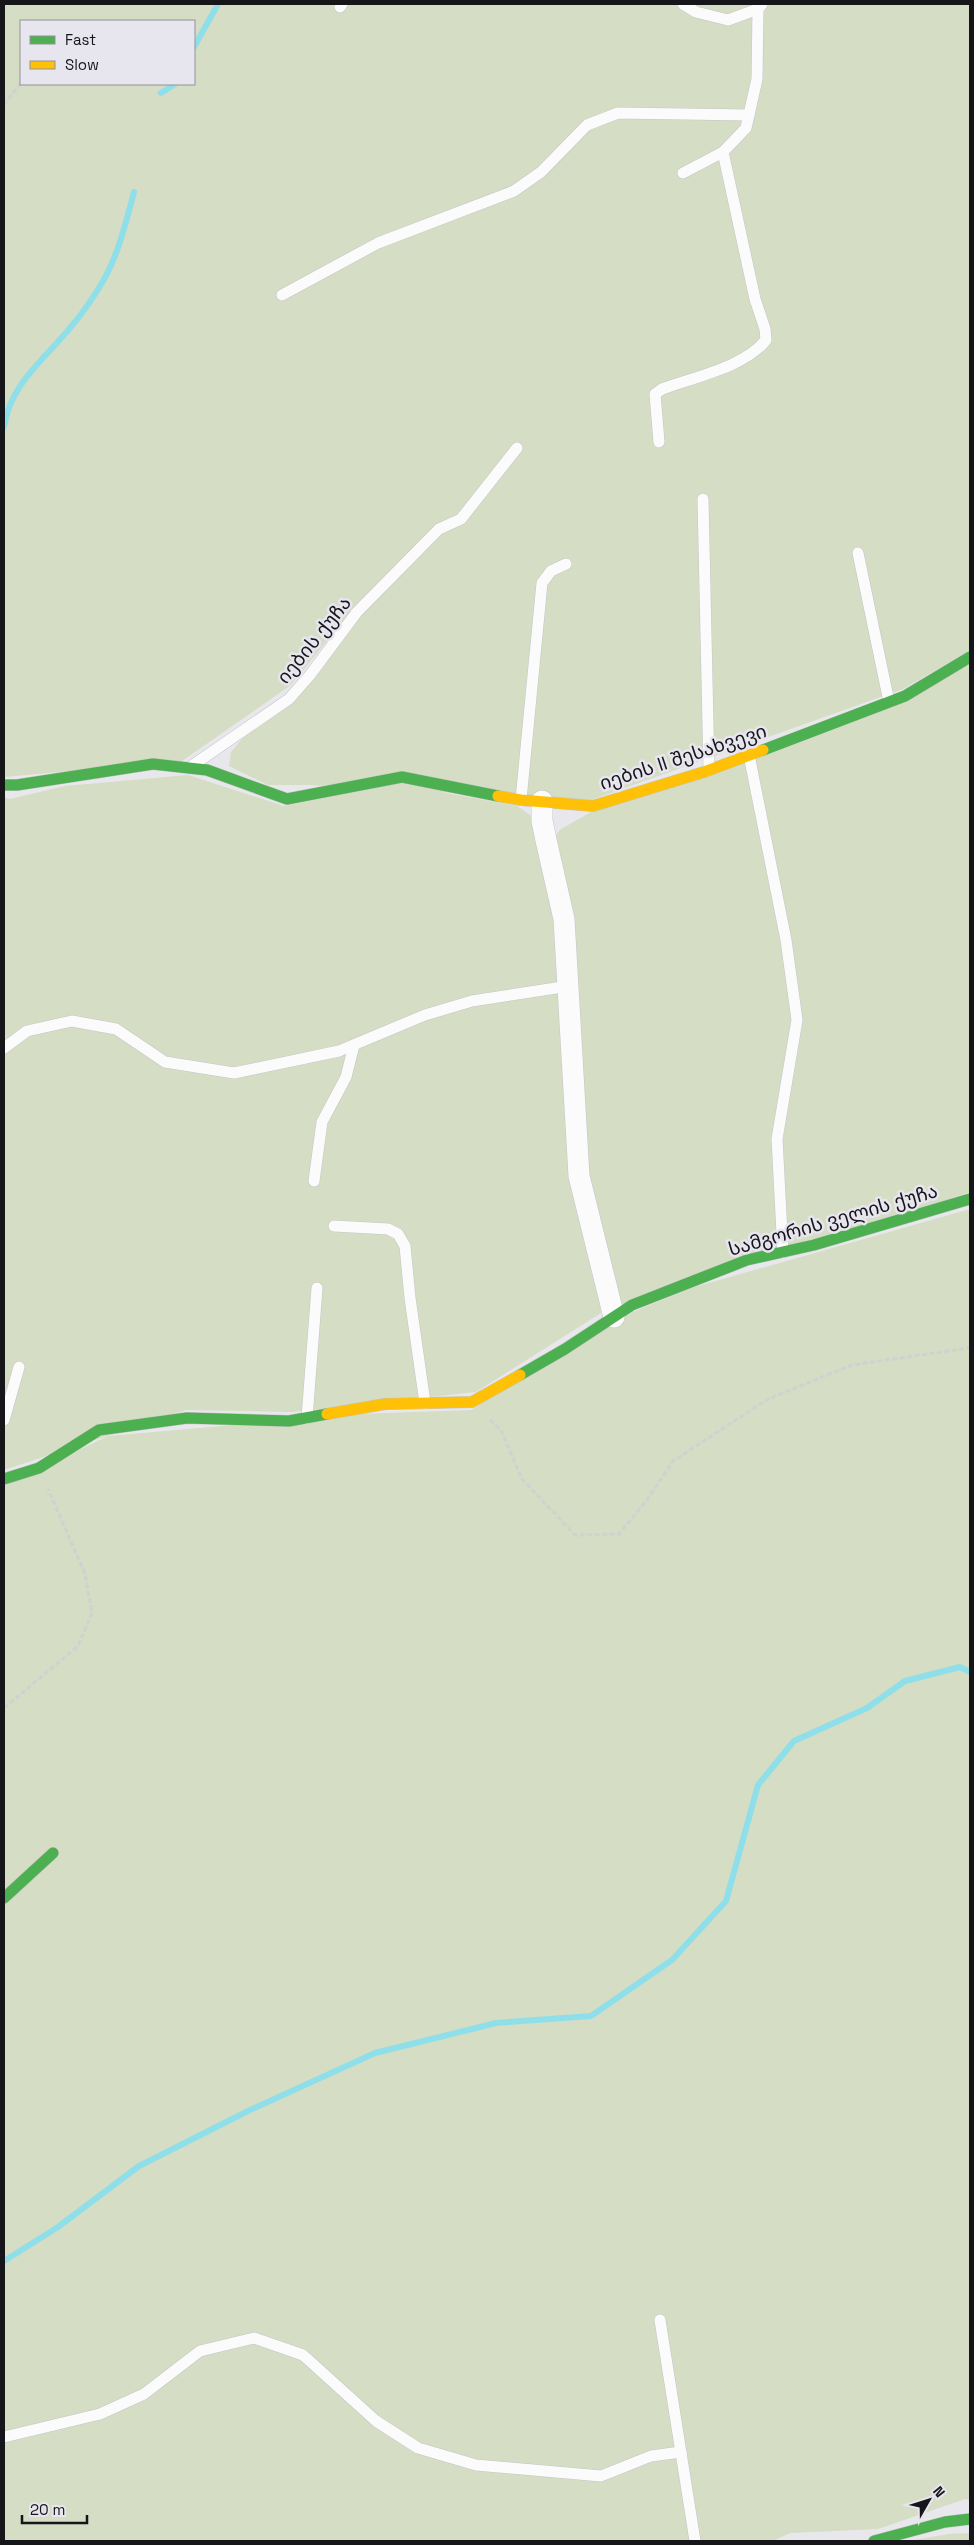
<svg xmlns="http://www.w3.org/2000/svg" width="974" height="2545" viewBox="0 0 974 2545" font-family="'Space Grotesk','Noto Sans Georgian',sans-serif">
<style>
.green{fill:#d5ddc4;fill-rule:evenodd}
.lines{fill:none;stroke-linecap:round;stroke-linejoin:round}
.stream{stroke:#8edfe9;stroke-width:6}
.lane-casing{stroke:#c5c5c8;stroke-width:12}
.street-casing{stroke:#c5c5c8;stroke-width:22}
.fast-casing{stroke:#c5c5c8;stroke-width:12}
.slow-casing{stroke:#c5c5c8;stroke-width:12}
.path{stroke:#d1d1d2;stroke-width:3;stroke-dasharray:5 2.5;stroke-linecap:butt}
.lane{stroke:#fcfbfc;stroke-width:11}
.street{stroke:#fcfbfc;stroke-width:21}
.fast{stroke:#4caf50;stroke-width:11}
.slow{stroke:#ffc107;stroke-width:11}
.labels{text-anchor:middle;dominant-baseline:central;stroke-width:5;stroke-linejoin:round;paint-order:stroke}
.street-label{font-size:19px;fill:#161519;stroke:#e7e5ee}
</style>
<rect width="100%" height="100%" fill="#e8e7ec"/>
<g class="green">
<path d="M4,4H970V650L903,689L591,800L311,785H268L229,766L231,752L242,739L294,702L359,616L439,536L432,528L352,610L291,685L182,761L4,777ZM21,21H194V84H21Z"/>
<path d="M970,665V1192L616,1308L584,1169L551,841L561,829L591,812Z"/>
<path d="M188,775L284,806L397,784L517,806L533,817L550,893L601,1313L476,1392L292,1412L186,1410L4,1470V797L10,799L65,786Z"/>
<path d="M970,1209V2500L965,2499L878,2529L790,2533L773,2541H4V1486L108,1436L359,1414L471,1410L633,1312L691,1288Z"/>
<path d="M970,2533V2541H908L949,2534Z"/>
</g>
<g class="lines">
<g class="stream">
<path d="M194,47L218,4"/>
<path d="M161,93L175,84"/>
<path d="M4,427C9,392 32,370 55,345C70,329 86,309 97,291C117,261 125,226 134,192"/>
<path d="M4,2261L58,2227L139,2166L250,2110L375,2053L496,2023L591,2016L672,1960L726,1901L758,1785L794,1741L867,1708L905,1681L960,1667L970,1672"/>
</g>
<defs>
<g id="lane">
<path d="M683,4L696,12L728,20L758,9"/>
<path d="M340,7L342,4"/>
<path d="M683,173L723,152L746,128L757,79L758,9L762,4"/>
<path d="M282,295L378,243L514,191L541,172L587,125L618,113L749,115"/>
<path d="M659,442L655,394L662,389C694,377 745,367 766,340L765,329L755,299L723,152"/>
<path d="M703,499L709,770"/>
<path d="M858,553L889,702"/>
<path d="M749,755L786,940L797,1020L777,1139L783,1252"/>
<path d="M193,765L289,699L310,675L357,612L439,529L461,519L517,448"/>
<path d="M521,800L542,583L551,571L566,564"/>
<path d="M4,1048L27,1031L72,1021L116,1029L165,1062L234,1073L339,1051L425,1015L472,1001L569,986"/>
<path d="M314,1181L322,1122L346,1077L354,1045"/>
<path d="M334,1226L388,1229L398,1234L405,1246L410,1298L425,1403"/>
<path d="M307,1418L317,1288"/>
<path d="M4,1420L19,1367"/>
<path d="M660,2320L695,2541"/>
<path d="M4,2437L100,2414L144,2394L200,2351L254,2338L303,2355L376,2421L418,2448L476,2465L601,2476L651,2456L681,2452"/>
</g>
<path id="street" d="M542,801V821L546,840L564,919L579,1176L614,1317"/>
<g id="fast">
<path d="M763,750L905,696L970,657"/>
<path d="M4,785H17L153,764L207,770L287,799L402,777L498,796"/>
<path d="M520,1375L565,1349L632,1305L747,1260L814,1245L970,1199"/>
<path d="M4,1479L39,1468L99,1430L187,1418L289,1421L327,1414"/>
<path d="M4,1898L53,1853"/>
<path d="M874,2541L945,2522L970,2519"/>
</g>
<g id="slow">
<path d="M498,796L521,800L593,806L704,772L763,750"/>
<path d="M327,1414L385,1404L472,1402L520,1375"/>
</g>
</defs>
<use href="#lane" class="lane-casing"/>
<use href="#street" class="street-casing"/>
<use href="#fast" class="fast-casing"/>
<use href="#slow" class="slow-casing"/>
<g class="path">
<path d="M4,105L21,83"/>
<path d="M490,1420L501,1430L522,1479L575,1535L619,1534L647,1500L673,1461L768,1399L852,1365L970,1348"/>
<path d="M4,1708L78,1646L92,1613L85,1574L48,1489"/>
</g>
<use href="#lane" class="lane"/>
<use href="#street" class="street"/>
<use href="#fast" class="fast"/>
<use href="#slow" class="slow"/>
</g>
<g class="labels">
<g class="street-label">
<text transform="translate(314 640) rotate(-51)">იების ქუჩა</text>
<text transform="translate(683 757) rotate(-18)">იების II შესახვევი</text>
<text transform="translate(833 1220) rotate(-16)">სამგორის ველის ქუჩა</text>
</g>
</g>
<rect width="974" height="2545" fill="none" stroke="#161519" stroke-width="10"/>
<rect x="20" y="20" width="175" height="65" fill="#e7e5ee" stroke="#939299"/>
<rect x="30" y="36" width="25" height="8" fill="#4caf50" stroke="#939299"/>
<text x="65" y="45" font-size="15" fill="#161519">Fast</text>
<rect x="30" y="61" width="25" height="8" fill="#ffc107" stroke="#939299"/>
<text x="65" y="70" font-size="15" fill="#161519">Slow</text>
<g transform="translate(929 2500) rotate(51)" stroke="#e7e5ee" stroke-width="4" paint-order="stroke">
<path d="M0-4L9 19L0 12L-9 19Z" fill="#161519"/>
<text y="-8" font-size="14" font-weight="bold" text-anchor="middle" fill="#161519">N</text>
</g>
<path d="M22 2515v8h65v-8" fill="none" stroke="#161519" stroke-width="2.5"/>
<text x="30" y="2515" font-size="15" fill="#161519" stroke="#e7e5ee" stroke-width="4" paint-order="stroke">20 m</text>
</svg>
